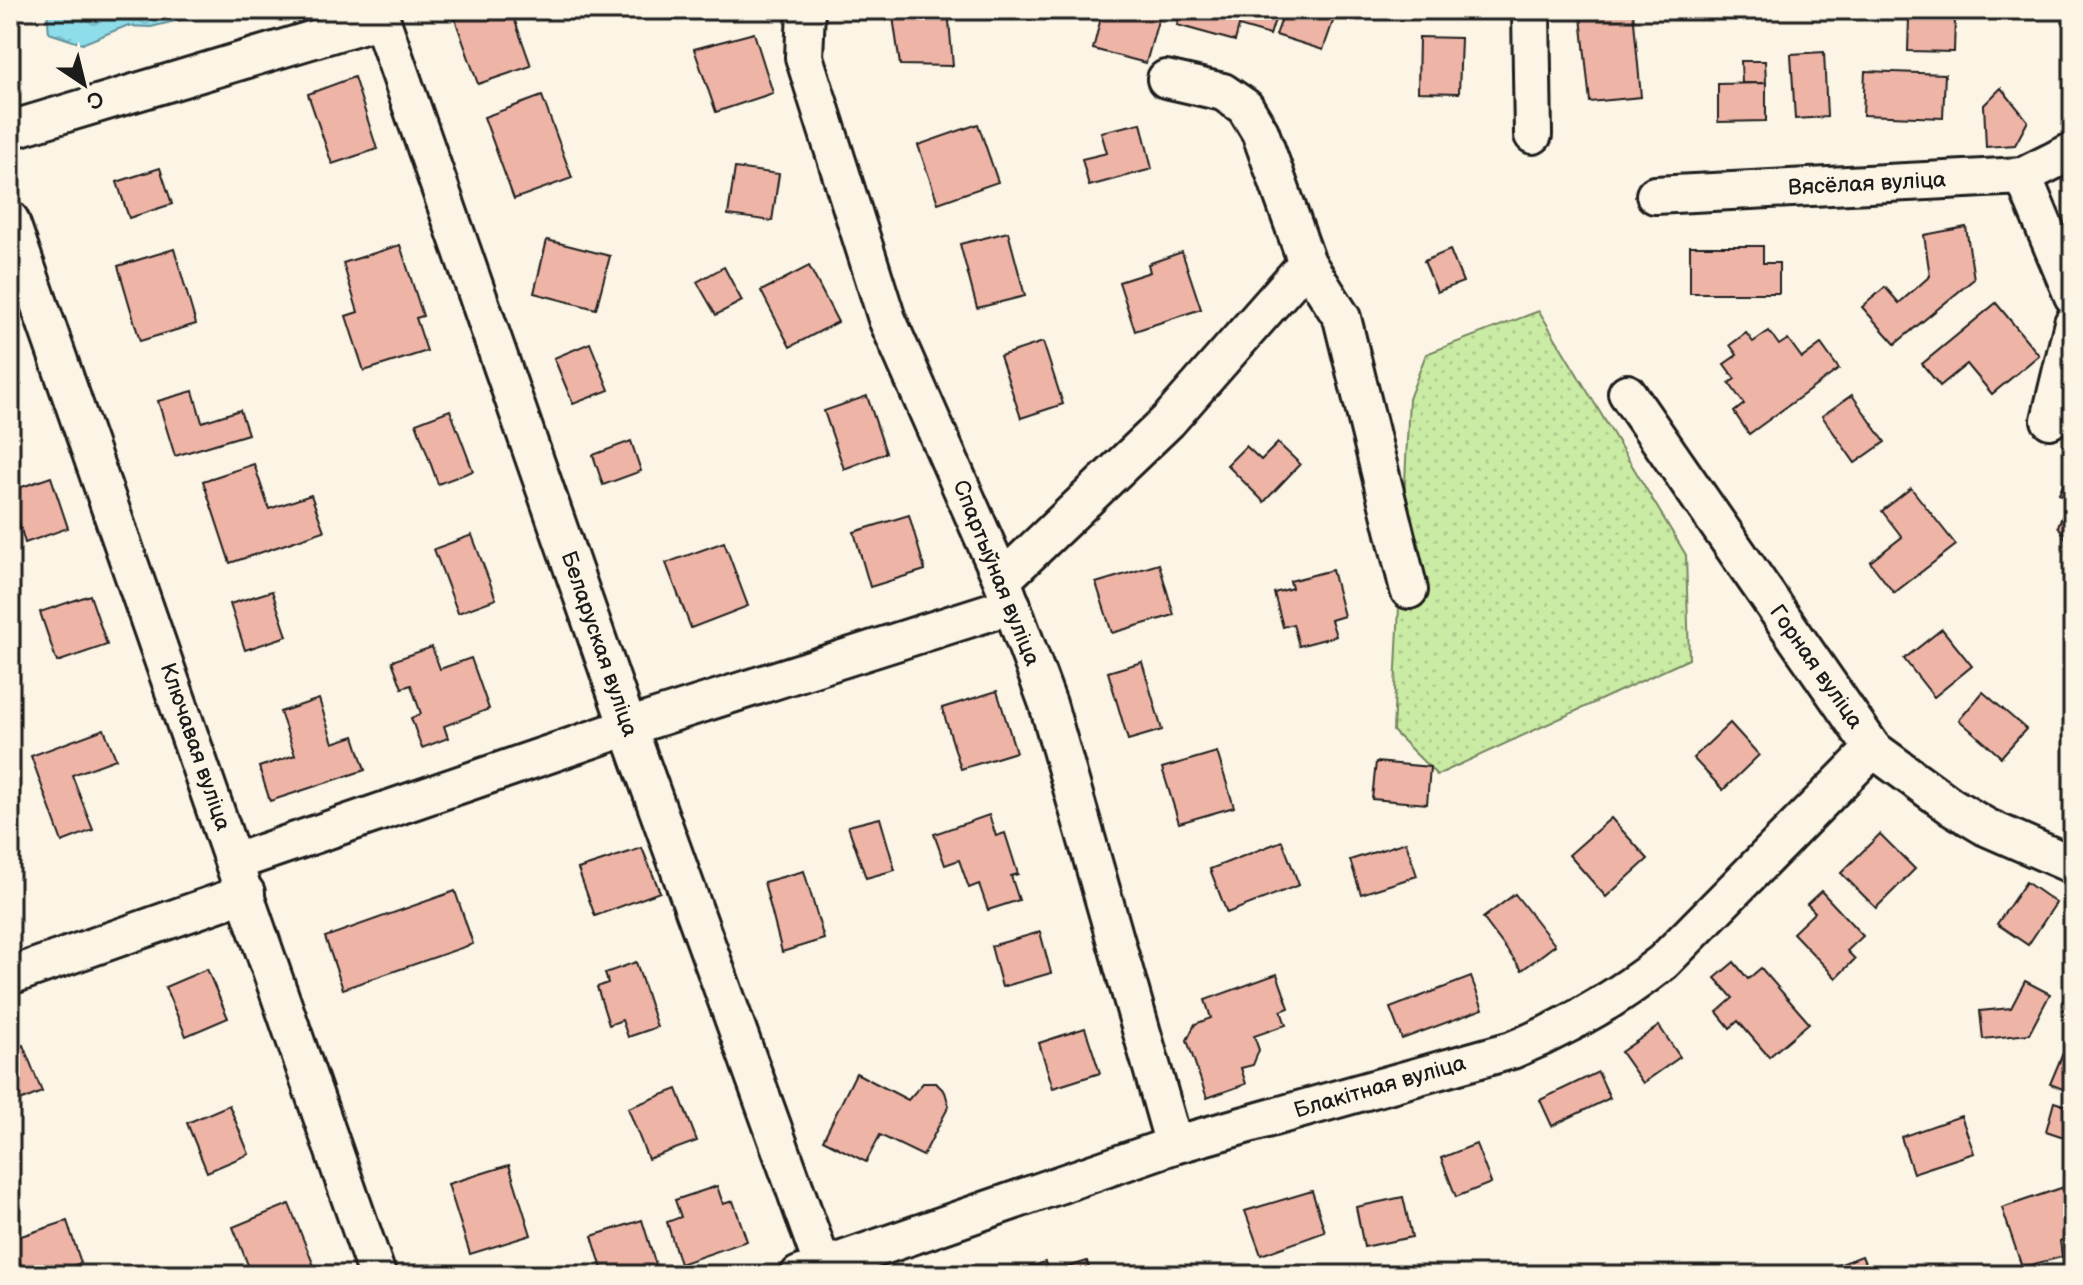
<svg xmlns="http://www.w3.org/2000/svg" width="2083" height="1285" viewBox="0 0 2083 1285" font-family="'Balsamiq Sans',sans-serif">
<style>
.grass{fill:url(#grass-dots);stroke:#738460;stroke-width:2}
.water{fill:url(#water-ripples);stroke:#609098;stroke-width:2}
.building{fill:#eeb5a7;stroke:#1c1c1c;stroke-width:2}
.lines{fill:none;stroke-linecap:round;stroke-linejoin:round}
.minor-casing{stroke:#1c1c1c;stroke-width:42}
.minor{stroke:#fcf5e5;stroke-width:36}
.labels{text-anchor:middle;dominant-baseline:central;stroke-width:6;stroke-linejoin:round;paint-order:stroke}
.street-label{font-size:22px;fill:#1c1c1c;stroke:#fcf5e5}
</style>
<defs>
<pattern id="grass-dots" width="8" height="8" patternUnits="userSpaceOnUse" patternTransform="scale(2)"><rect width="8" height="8" fill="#caeba4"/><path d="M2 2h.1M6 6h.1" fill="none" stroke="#adc98d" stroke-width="1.8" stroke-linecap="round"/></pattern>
<pattern id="water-ripples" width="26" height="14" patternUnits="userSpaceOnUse" patternTransform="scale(2)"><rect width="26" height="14" fill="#8eddea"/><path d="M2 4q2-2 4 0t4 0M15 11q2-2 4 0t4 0" fill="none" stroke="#7abdc8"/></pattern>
</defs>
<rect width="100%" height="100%" fill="#fcf5e5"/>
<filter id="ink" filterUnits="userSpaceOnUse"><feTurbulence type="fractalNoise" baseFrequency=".0125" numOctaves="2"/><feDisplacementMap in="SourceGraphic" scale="16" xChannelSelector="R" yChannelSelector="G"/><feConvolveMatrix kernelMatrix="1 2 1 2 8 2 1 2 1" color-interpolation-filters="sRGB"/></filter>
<g filter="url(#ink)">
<path class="grass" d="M1539,311L1686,555L1689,659L1437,775L1393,731L1409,399L1426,354Z"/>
<path class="water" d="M47,10H220L151,27L126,26L82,44L49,33Z"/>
<g class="building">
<path d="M479,10H511L531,66L478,84L455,19Z"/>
<path d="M892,10H948L953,66L900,65Z"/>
<path d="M1103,10H1161L1146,63L1093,49Z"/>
<path d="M1182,10H1278L1270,35L1239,26L1235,41L1177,25Z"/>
<path d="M1285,10H1337L1323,50L1276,35Z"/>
<path d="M1633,11L1641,97L1590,102L1581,17Z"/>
<path d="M1909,17L1955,18L1954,52L1908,51Z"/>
<path d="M754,33L773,93L716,112L694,49Z"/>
<path d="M1419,37L1461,38L1459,93L1418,92Z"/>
<path d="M1824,52L1827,117L1795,119L1791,54Z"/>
<path d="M1741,61H1765L1766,83H1742Z"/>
<path d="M1865,71L1945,74L1943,118L1863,115Z"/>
<path d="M354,77L377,149L332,164L308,94Z"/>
<path d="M1766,83V121L1718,122V84Z"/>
<path d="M2001,88L2028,121L2015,145L1986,147L1984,105Z"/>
<path d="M542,96L572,178L514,199L484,117Z"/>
<path d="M1141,123L1152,169L1089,186L1082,159L1107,153L1101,132Z"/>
<path d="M978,124L998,182L938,203L918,145Z"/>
<path d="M160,168L172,204L129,218L117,182Z"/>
<path d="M735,168L779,174L772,221L728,215Z"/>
<path d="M1966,227L1974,279L1895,344L1862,307L1885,287L1899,303L1930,276L1924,235Z"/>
<path d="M1008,232L1025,296L977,308L960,244Z"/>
<path d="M547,240L610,256L596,309L534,293Z"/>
<path d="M400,245L423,316L416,318L427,351L364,371L346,316L358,312L343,263Z"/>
<path d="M1690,246H1763V263H1779V293H1690Z"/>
<path d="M174,249L196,324L140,341L118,266Z"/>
<path d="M1450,250L1463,282L1437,292L1424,261Z"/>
<path d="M1182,252L1201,309L1135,331L1119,282L1150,272L1148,264Z"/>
<path d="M809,266L838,322L790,347L761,291Z"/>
<path d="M724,267L742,301L716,315L697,282Z"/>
<path d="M1996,303L2039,355L1992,394L1967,364L1940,386L1922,364Z"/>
<path d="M1769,331L1779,345L1788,339L1802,358L1821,344L1839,369L1749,434L1734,412L1744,404L1729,383L1735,379L1724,364L1737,355L1730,345L1746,333L1753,342Z"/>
<path d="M1043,342L1063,404L1021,418L1000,356Z"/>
<path d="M590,343L609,390L573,404L554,358Z"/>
<path d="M10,354L21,385L10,390Z"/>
<path d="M193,391L202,422L240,410L248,434L175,456L158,401Z"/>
<path d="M1852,395L1885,442L1855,463L1822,416Z"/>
<path d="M867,396L886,453L844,469L824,411Z"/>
<path d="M450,410L473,471L438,484L416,423Z"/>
<path d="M631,441L641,471L603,485L593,455Z"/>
<path d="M1278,443L1300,464L1264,502L1227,465L1246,446L1261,460Z"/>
<path d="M254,464L269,509L311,495L324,531L230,563L203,481Z"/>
<path d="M2067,476L2073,478V550L2058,526L2070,499L2059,494Z"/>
<path d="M51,477L68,528L25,543L10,491Z"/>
<path d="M1911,488L1956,545L1894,593L1870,562L1902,537L1882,511Z"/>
<path d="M909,515L925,570L870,587L854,532Z"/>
<path d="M472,535L496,599L458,613L434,549Z"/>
<path d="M724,542L748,606L691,628L666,563Z"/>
<path d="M1159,564L1174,615L1112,633L1096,583Z"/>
<path d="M1332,570L1344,616L1331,620L1336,636L1299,646L1293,624L1283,627L1274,593L1292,588L1290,581Z"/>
<path d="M272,591L287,636L245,650L230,604Z"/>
<path d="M90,595L107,645L57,662L40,612Z"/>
<path d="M1942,629L1972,666L1934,697L1904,659Z"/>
<path d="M432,647L440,669L471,658L489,709L444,726L448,738L422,748L411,718L421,714L411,685L402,688L392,661Z"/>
<path d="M1142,662L1162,730L1128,740L1108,672Z"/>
<path d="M997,691L1016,752L961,769L942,708Z"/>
<path d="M1983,692L2026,729L2001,757L1959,720Z"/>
<path d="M319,699L333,743L354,736L365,770L270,801L259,767L295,755L280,712Z"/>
<path d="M1730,723L1759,755L1723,790L1693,758Z"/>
<path d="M104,729L116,759L72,775L93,830L62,842L31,756Z"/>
<path d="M1217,752L1234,807L1179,823L1162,768Z"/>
<path d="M1376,762L1430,767L1427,804L1372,799Z"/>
<path d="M989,815L996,836L1005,833L1018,874L1011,876L1019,900L988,910L979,884L969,888L959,860L945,865L934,834Z"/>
<path d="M880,818L895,870L866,878L848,826Z"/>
<path d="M1611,818L1648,859L1606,897L1569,855Z"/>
<path d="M1880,834L1915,869L1876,908L1841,873Z"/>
<path d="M1282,841L1299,885L1227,913L1210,869Z"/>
<path d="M1406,842L1417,876L1361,894L1350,860Z"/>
<path d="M642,848L660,892L595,916L578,869Z"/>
<path d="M804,871L824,939L782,952L764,882Z"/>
<path d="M2026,882L2056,903L2028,945L1997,924Z"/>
<path d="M455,891L473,944L343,989L325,937Z"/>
<path d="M1821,891L1863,936L1847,951L1855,959L1836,978L1793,933L1815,912L1807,904Z"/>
<path d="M1515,894L1555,945L1522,970L1483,918Z"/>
<path d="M1040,932L1051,973L1002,987L991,946Z"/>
<path d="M636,962L657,1027L628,1037L622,1020L609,1025L597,987L608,983L605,973Z"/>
<path d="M1734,962L1748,979L1761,968L1809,1023L1769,1057L1738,1021L1730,1028L1717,1012L1733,998L1715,978Z"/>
<path d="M207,969L228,1018L186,1036L165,987Z"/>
<path d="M1277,974L1289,1008L1281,1011L1286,1025L1254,1036L1259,1050L1253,1065L1241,1068L1246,1084L1207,1098L1187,1040L1195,1024L1211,1018L1205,1000Z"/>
<path d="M1471,977L1483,1009L1402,1039L1390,1008Z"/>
<path d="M2025,981L2050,994L2029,1034L1983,1039L1980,1011L2011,1008Z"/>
<path d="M1659,1026L1680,1057L1643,1083L1621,1052Z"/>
<path d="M1085,1028L1100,1073L1053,1088L1039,1043Z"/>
<path d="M23,1045L42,1092L10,1105V1050Z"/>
<path d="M2063,1053L2073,1057V1093L2050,1084Z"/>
<path d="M1598,1072L1610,1098L1552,1126L1540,1100Z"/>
<path d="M856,1073L908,1100L923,1083H936L945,1092L949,1106L923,1156L880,1135L866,1162L823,1140Z"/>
<path d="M677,1089L697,1141L648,1159L628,1108Z"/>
<path d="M2054,1102L2073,1108V1140L2046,1131Z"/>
<path d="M229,1105L249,1154L207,1172L187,1123Z"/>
<path d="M1961,1116L1974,1153L1913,1173L1901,1137Z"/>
<path d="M1476,1144L1491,1183L1456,1197L1441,1158Z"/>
<path d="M509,1165L531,1235L470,1254L448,1184Z"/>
<path d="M2073,1184V1236L2060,1241L2062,1257L2022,1267L2002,1208Z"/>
<path d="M717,1186L723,1204L733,1201L747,1241L680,1264L667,1222L681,1217L675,1200Z"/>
<path d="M1312,1191L1325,1232L1261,1255L1245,1211Z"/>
<path d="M1403,1197L1412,1237L1364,1247L1356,1207Z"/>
<path d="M289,1204L314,1266L292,1275H252L233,1227Z"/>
<path d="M642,1220L659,1275H604L592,1236Z"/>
<path d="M67,1221L81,1263L45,1275H24L12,1239Z"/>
<path d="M1862,1256L1870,1275H1827L1825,1270Z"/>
<path d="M1087,1261L1091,1275H1026L1024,1269L1045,1262L1049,1273Z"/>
</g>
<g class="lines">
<defs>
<g id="minor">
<path d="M378,10L628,727L826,1275"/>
<path d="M806,10L804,57L887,319L1002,580L1048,704L1174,1145"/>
<path d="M1531,10L1533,135"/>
<path d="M10,130L381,19"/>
<path d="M2023,176L2073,296"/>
<path d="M1655,195L2023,176L2073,151"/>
<path d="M10,220L377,1275"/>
<path d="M1307,263L1342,318L1409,590"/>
<path d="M1627,393L1873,749L1951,806L1986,827L2073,865"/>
<path d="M2050,420L2073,323"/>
<path d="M1002,580L1168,421L1307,263L1260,132L1245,107L1223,92L1166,79"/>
<path d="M235,862L628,727L1012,605"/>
<path d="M10,976L246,893"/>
<path d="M799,1275L1174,1145L1512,1050C1569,1027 1616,999 1663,962L1873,749"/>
</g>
</defs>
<use href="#minor" class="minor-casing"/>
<use href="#minor" class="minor"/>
</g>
</g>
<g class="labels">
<g class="street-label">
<text transform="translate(1867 184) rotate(-3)">Вясёлая вуліца</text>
<text transform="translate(996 573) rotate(68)">Спартыўная вуліца</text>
<text transform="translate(599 644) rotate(71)">Беларуская вуліца</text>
<text transform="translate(1816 667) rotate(55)">Горная вуліца</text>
<text transform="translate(195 747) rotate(71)">Ключавая вуліца</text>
<text transform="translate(1380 1087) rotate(-16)">Блакітная вуліца</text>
</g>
</g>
<rect width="2083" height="1285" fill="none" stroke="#fcf5e5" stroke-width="40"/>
<rect x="20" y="20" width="2043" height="1245" fill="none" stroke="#1c1c1c" stroke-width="3" filter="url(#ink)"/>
<g transform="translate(84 84) rotate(145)" stroke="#fcf5e5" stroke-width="6" paint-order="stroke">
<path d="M0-6L14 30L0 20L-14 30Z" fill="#1c1c1c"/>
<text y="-12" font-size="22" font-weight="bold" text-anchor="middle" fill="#1c1c1c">С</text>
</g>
</svg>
